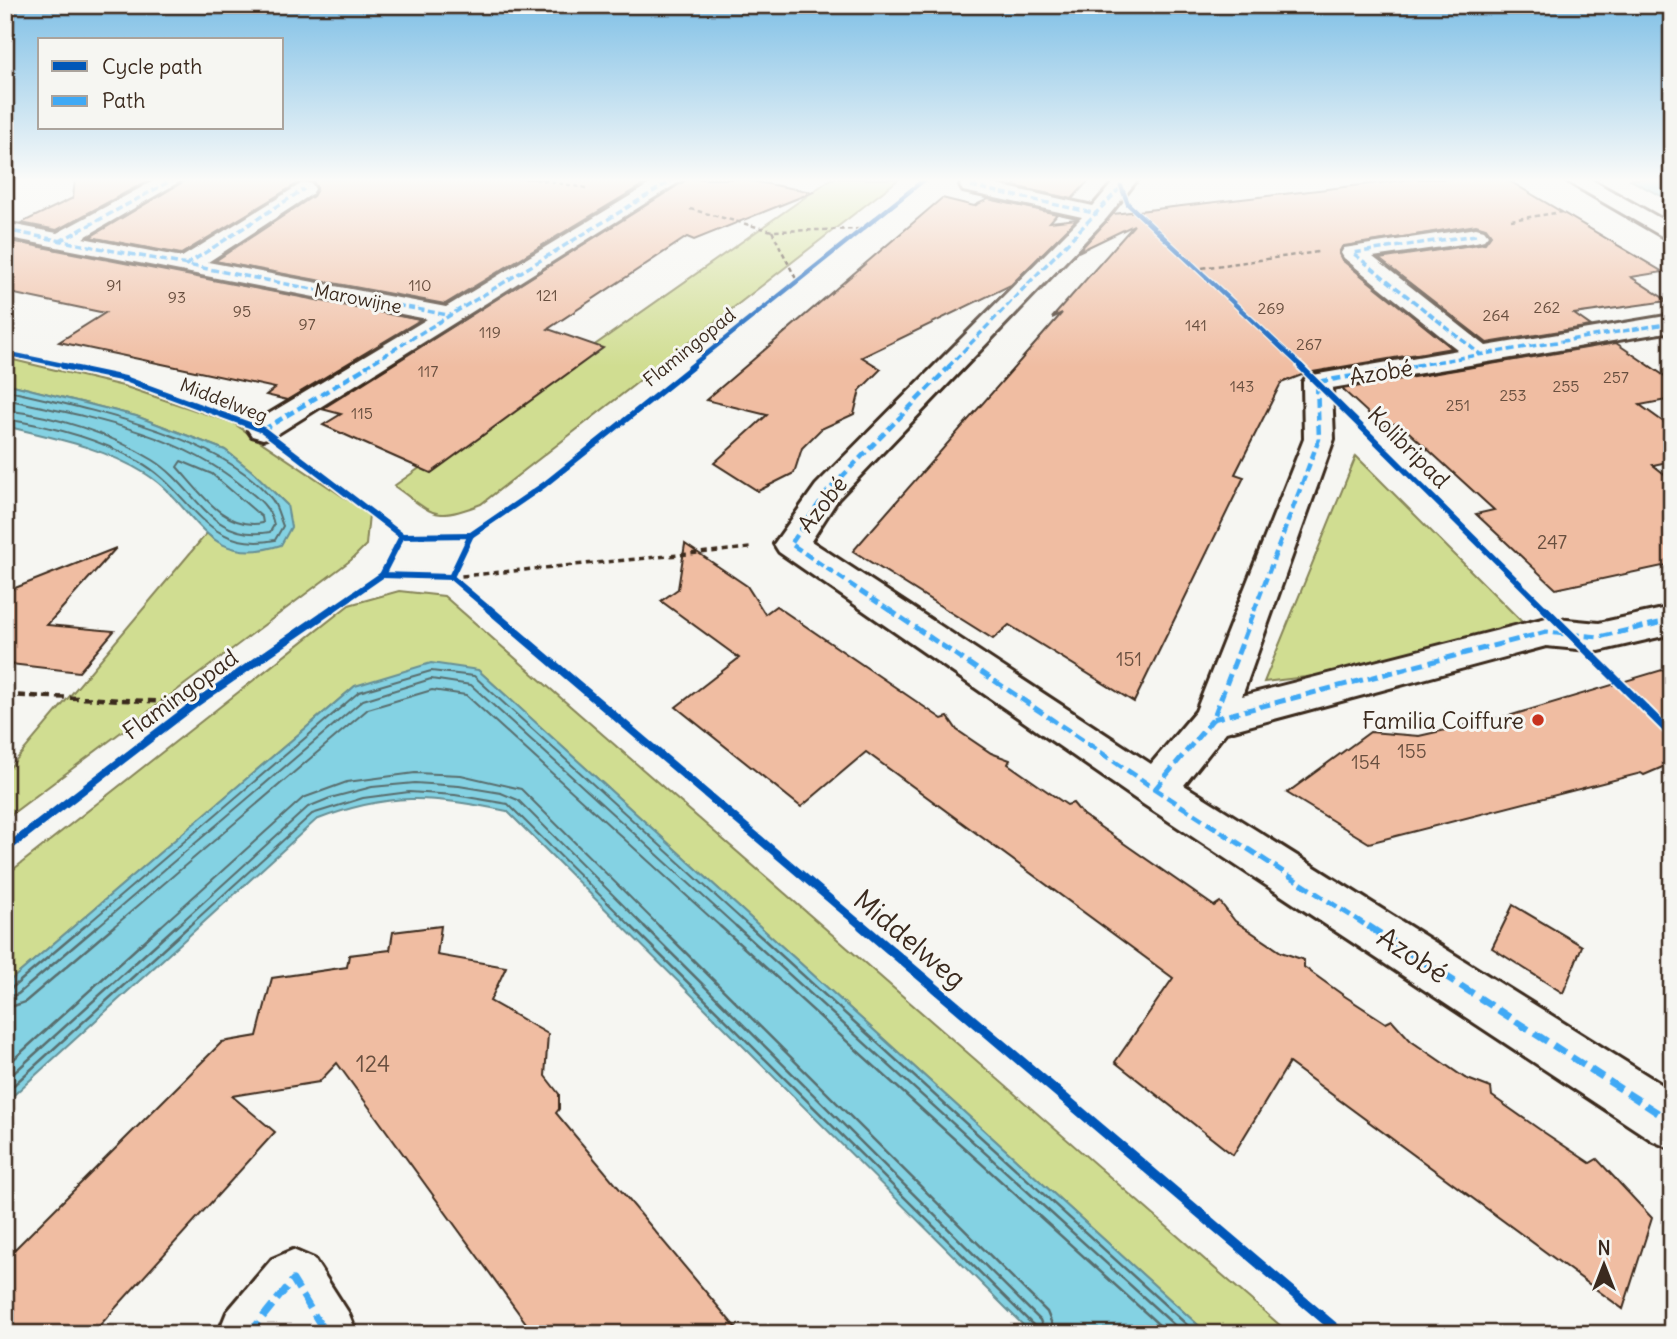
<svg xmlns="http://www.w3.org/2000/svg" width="1677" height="1339" viewBox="0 0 1677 1339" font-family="Delius,sans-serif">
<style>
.green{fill:#d0dd91;stroke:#868458;stroke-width:2}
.water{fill:#84d2e3;stroke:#678f94;stroke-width:2}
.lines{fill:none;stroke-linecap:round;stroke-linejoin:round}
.shore-far1{stroke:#586d6d;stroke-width:2}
.shore{stroke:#586d6d;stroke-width:2.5}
.building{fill:#f0bda2;stroke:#3b2a1e;stroke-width:2}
.street-casing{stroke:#3b2a1e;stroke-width:6}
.secondary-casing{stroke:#3b2a1e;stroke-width:6}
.path-far2{stroke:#3b2a1e;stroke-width:2.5;stroke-dasharray:4.5 3.5;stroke-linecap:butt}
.path-far1{stroke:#3b2a1e;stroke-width:3.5;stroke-dasharray:6 4.5;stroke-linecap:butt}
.path{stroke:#3b2a1e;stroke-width:4.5;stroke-dasharray:8 5;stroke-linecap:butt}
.street{fill:#f6f6f2;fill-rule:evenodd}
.secondary{fill:#f6f6f2;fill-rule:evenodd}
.quiet-far3{stroke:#3fa9f5;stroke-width:3.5;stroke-dasharray:7 3.5;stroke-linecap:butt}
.quiet-far2{stroke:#3fa9f5;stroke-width:4.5;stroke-dasharray:9 4.5;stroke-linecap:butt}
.quiet-far1{stroke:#3fa9f5;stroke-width:5;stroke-dasharray:11 5;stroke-linecap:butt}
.quiet{stroke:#3fa9f5;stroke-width:7;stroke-dasharray:15 7;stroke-linecap:butt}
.cycleway-far3-casing{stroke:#f6f6f2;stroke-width:7}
.cycleway-far2-casing{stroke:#f6f6f2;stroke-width:10}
.cycleway-far1-casing{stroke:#f6f6f2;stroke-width:12}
.cycleway-casing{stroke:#f6f6f2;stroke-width:14}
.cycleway-far3{stroke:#0057b8;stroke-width:4.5}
.cycleway-far2{stroke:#0057b8;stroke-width:6}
.cycleway-far1{stroke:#0057b8;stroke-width:8}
.cycleway{stroke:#0057b8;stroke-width:10}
.poi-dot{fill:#c8321e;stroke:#f6f6f2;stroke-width:2.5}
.labels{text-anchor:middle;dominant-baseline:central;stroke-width:6;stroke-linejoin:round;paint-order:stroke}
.far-number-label{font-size:16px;fill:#684f3f}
.far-street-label{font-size:19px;fill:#3b2a1e;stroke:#f6f6f2}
.number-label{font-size:19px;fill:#684f3f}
.street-label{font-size:23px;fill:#3b2a1e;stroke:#f6f6f2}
.poi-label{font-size:23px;fill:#3b2a1e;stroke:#f6f6f2;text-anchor:end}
.near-number-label{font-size:23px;fill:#684f3f}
.near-street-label{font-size:28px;fill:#3b2a1e;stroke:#f6f6f2}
</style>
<rect width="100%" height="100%" fill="#f6f6f2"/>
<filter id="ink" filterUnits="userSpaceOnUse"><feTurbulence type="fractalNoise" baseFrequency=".0143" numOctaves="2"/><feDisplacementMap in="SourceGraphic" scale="14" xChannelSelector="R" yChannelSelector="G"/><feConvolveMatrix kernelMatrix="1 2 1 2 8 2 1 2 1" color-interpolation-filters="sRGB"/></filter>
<g filter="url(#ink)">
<g class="green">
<path d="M831,179H899L481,504C433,523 434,514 394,486Z"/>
<path d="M5,358L123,386L233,423L369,514L366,545L351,560L5,819V773L207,533L213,539L287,505L253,472L225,450L136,416L5,383Z"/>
<path d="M1356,456L1534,634L1331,674L1264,682Z"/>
<path d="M399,591L444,596L1290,1334H1208L478,670L355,686L5,985V876L349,605Z"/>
</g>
<g class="water">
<path d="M1629,179H1672V202Z"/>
<path d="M5,383L136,416L225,450L253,472L287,505L291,527L281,545C205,570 197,506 146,474C103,447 54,438 5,426Z"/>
<path d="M431,663L478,670L1208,1334H1032L507,811C432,795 388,792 316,820L5,1103V985L355,686Z"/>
</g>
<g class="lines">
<g class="shore-far1">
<path d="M5,390C82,408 218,434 270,497C277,504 279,517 283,526L275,540C203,554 192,490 138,461C98,438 50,426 5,419"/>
<path d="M5,399C88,417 178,432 245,488C258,498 271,508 274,525L270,532C209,543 197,487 153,460C109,433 55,416 5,410"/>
<path d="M181,461L212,474L262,517L263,523C225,531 200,492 177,467Z"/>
<path d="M83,928L359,692L431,671L474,676L751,928"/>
<path d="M96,928L363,700L431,679L471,685L738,928"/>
<path d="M112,928L368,709L432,690L466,695L722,928"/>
<path d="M159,928L303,798L347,782L415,773L461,775L521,789L661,928"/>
<path d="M175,928L308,807L330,798L372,787L415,783L459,786L501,793L518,800L646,928"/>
<path d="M187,928L312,814L363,798L409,792L455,795L508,804L633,928"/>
</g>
<g class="shore">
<path d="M631,926L1034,1326L1036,1334"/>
<path d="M644,926L1040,1320L1045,1334"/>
<path d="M659,926L1047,1312L1056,1334"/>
<path d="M720,926L1169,1334"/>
<path d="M736,926L1184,1334"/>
<path d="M749,926L1197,1334"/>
<path d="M5,989L13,987L85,926"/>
<path d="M5,998L18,994L98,926"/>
<path d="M5,1009L25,1002L114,926"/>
<path d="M5,1067L161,926"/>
<path d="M5,1081L176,926"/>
<path d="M5,1093L189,926"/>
</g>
</g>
<g class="building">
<path d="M75,179H151L57,230L21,223L73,198Z"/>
<path d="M187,179H652L445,304L215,261L313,196L317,188L313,181L305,179L181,254L90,237Z"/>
<path d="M687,179H740L813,192L694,240L687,237L548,329L603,348L431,473L323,425L341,414L322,409Z"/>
<path d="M1021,179H1090L1072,199L1013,186Z"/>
<path d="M1413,179H1506L1663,272L1631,277L1668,301L1574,314L1591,326L1487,343L1379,259L1485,243L1491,235L1486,228L1476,225L1342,247L1339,254L1342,260L1452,348L1307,373L1281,383L1235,474L1244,477L1134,702L1009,625L993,639L853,551L1062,313L1052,318L1134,225L1078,252L1113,214Z"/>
<path d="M942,198L974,206L988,199L1057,214L1050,222L1077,219L1011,285L862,357L881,369L860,390L854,414L821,429L802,448L794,473L758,491L714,463L767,415L706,400Z"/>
<path d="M5,240L420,320L287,400L266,395L275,388L59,342L105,313L5,292Z"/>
<path d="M1616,343L1672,381V399L1640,405L1672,428V461L1653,465L1672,480V564L1556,589L1476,514L1494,510L1399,423L1382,426L1342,389Z"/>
<path d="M685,544L747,586L765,614L776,606L942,719L948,717L957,730L991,753L1010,760L1008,764L1067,805L1073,803L1083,815L1214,906L1220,902L1235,921L1281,952L1304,960V967L1343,995L1386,1023L1392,1020L1411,1041L1465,1078L1491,1088L1492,1096L1539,1129L1590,1163L1597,1159L1652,1218L1623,1309L1289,1063L1233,1155L1115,1062L1173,978L866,752L801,807L676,707L739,658L661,601L678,589Z"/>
<path d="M116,548L47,625L114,631L79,672L11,664L5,671V592Z"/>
<path d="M1672,667V763L1644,775L1641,773L1369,843L1287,793L1370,732L1419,736L1512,715Z"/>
<path d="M1513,905L1582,946L1563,993L1492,948Z"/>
<path d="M441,926L437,955L506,967L490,1001L548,1034L545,1076L559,1094V1109L556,1113L741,1334H534L337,1063L319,1082L232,1096L275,1132L92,1334H5V1259L222,1042L257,1036L272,978L347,967L349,955L390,950L393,932Z"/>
</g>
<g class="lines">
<defs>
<g id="street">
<path d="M157,179H184L83,238L182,257L304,182L312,184L315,189L312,194L208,262L446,307L658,179H684L274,436L263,439L252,436L248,430L252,424L427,319L5,237V223L57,233Z"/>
<path d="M971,179L1093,206L1116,179H1138L1106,219L838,499L811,541L1151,764L1196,711L1304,439L1303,382L1307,376L1458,350L1344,258L1341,253L1344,248L1476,228L1484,230L1488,235L1484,240L1476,242L1373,257L1486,346L1672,315V331L1332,388L1334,439L1242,696L1546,618L1599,623L1672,607V634L1599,651L1546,646L1226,732L1184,785L1672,1091V1149L1653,1141L1140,802L779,552L774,544L816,485L1082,217L963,191L960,186L963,181Z"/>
<path d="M293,1250L314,1259L348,1312L357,1334H218L227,1312L272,1259Z"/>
</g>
<path id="secondary" d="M1563,179H1590L1672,225V242Z"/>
</defs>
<use href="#street" class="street-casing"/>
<use href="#secondary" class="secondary-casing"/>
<g class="path-far2">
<path d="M535,179L586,188"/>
<path d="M690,209L772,231L864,229"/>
<path d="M1511,220L1562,212"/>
<path d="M772,231L797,281"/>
<path d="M1194,269L1318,252"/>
</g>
<path class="path-far1" d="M451,577L750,548"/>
<path class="path" d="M5,695L196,703"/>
<use href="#street" class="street"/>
<use href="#secondary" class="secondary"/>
<g class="quiet-far3">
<path d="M971,186L1098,214"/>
<path d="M5,230L448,315"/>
<path d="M1476,235L1353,253L1481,355"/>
<path d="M60,241L174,179"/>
<path d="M186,265L304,189"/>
<path d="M365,367L674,179"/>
<path d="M948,367L1123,185"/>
<path d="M1405,367L1672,323"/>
</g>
<g class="quiet-far2">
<path d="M263,430L368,366"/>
<path d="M890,611L791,544L827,492L950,366"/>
<path d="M1254,611L1319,439L1317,382L1415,366"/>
</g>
<g class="quiet-far1">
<path d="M888,609L1155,789L1370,928"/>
<path d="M1213,719L1546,632L1599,637L1672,620"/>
<path d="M1155,789L1213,719L1255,609"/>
</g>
<g class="quiet">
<path d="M1368,926L1672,1122"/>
<path d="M249,1334L293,1280L326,1334"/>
</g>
<defs>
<g id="cycleway-far3">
<path d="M1121,186L1128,204L1302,367"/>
<path d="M5,353L72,367"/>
<path d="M690,367L925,179"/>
</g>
<g id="cycleway-far2">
<path d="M63,366L125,379L263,430L402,536L382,575L451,577L491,611"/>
<path d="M1300,366L1547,611"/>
<path d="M471,535L544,485L693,366"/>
<path d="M402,536L471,535L451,577"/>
<path d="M330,611L382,575"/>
</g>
<g id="cycleway-far1">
<path d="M489,609L864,928"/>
<path d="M1545,609L1672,735"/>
<path d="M5,850L196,703L332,609"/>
</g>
<path id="cycleway" d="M862,926L1342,1334"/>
</defs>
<use href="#cycleway-far3" class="cycleway-far3-casing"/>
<use href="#cycleway-far2" class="cycleway-far2-casing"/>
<use href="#cycleway-far1" class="cycleway-far1-casing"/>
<use href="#cycleway" class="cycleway-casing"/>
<use href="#cycleway-far3" class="cycleway-far3"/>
<use href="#cycleway-far2" class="cycleway-far2"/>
<use href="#cycleway-far1" class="cycleway-far1"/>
<use href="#cycleway" class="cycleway"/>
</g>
</g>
<linearGradient id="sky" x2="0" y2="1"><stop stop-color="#80c0e6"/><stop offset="0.49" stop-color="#fbfbf9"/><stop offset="1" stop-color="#fbfbf9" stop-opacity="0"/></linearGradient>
<rect width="1677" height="367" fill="url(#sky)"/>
<circle class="poi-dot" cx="1538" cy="720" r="7"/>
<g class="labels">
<g class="far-number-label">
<text x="114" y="285">91</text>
<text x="420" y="285">110</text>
<text x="547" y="295">121</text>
<text x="177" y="297">93</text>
<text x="1547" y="307">262</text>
<text x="1271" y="308">269</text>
<text x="242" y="311">95</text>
<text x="1496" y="315">264</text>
<text x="307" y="324">97</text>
<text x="1196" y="325">141</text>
<text x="490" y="332">119</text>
<text x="1309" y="344">267</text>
<text x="428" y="371">117</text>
<text x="1616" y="377">257</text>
<text x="1242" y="386">143</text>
<text x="1566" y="386">255</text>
<text x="1513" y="395">253</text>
<text x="1458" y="405">251</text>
<text x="362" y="413">115</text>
</g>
<g class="far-street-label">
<text transform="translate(358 298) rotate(11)">Marowijne</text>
<text transform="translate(689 347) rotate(-39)">Flamingopad</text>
<text transform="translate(224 400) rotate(21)">Middelweg</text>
</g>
<g class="number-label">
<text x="1552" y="542">247</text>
<text x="1129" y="659">151</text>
<text x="1412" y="751">155</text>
<text x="1366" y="762">154</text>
</g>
<g class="street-label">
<text transform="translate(1381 372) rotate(-9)">Azobé</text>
<text transform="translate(1409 447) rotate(45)">Kolibripad</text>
<text transform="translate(822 504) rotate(-52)">Azobé</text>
<text transform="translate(180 694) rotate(-36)">Flamingopad</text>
</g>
<g class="poi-label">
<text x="1524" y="720">Familia Coiffure</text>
</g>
<g class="near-number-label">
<text x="373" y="1063">124</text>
</g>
<g class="near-street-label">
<text transform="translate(910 939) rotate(40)">Middelweg</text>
<text transform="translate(1413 955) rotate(33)">Azobé</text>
</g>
</g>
<rect width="1677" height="1339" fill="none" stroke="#f6f6f2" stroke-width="28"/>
<rect x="14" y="14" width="1649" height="1311" fill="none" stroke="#3b2a1e" stroke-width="2.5" filter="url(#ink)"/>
<rect x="38" y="38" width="245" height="91" fill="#f6f6f2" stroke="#aba49d" stroke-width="2"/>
<rect x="52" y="61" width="35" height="10" fill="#0057b8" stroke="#aba49d" stroke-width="2"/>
<text x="102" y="74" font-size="21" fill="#3b2a1e">Cycle path</text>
<rect x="52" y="96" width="35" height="10" fill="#3fa9f5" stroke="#aba49d" stroke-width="2"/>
<text x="102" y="108" font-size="21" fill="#3b2a1e">Path</text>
<g transform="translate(1604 1265)" stroke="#f6f6f2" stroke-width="5" paint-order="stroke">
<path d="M0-5L12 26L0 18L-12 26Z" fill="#3b2a1e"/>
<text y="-10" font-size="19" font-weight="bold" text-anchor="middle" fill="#3b2a1e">N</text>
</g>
</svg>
